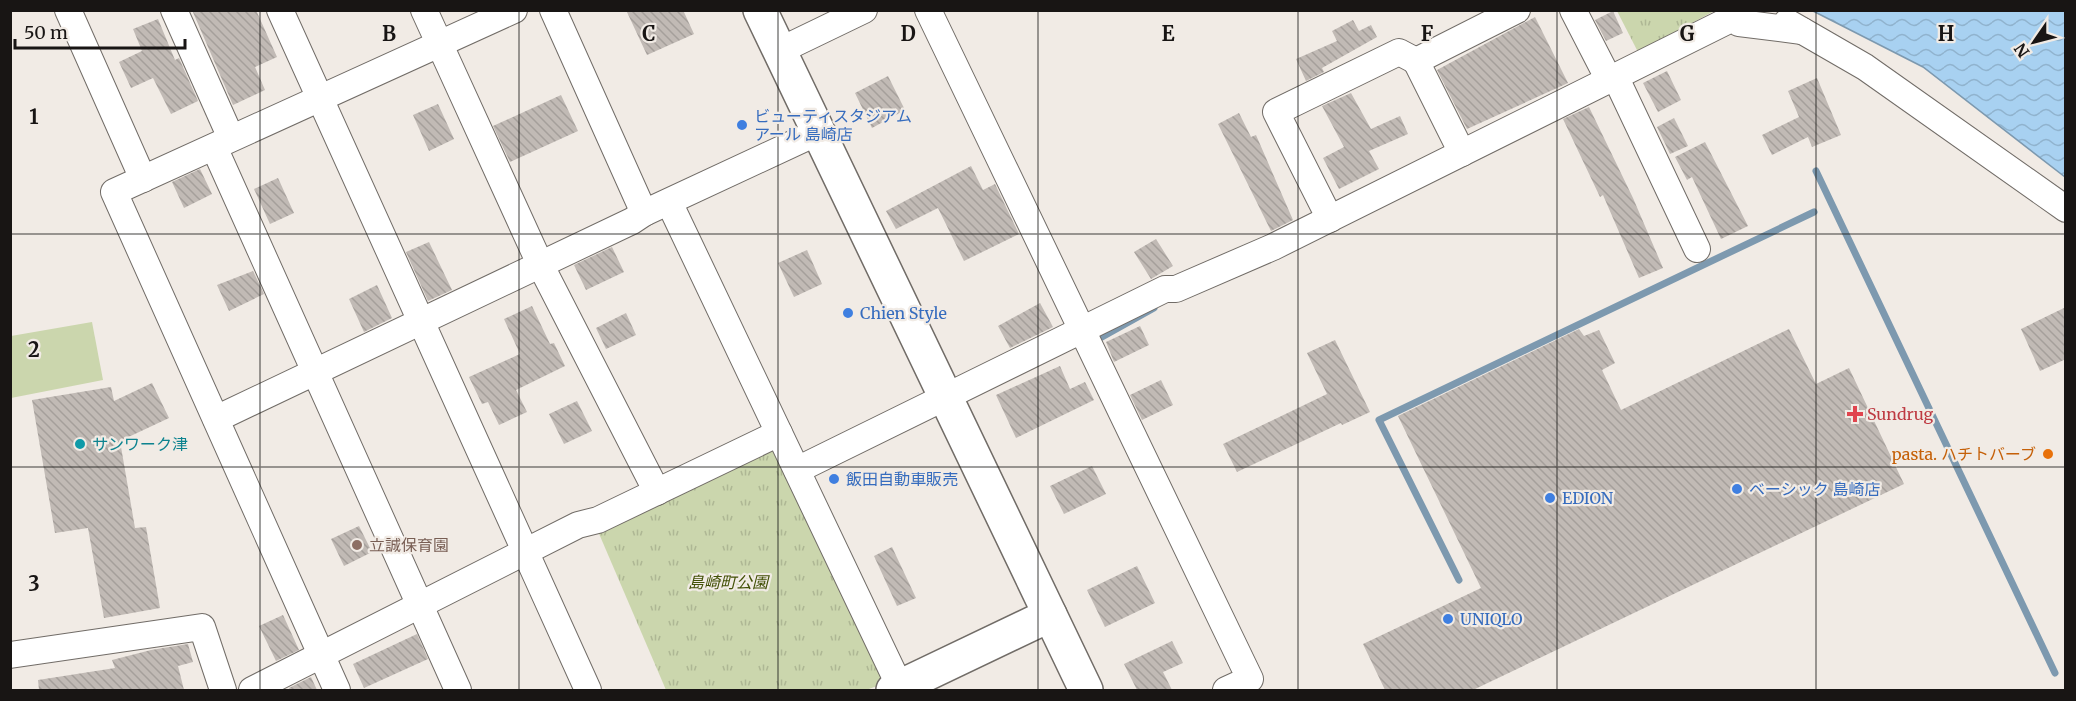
<svg xmlns="http://www.w3.org/2000/svg" width="2076" height="701" viewBox="0 0 2076 701" font-family="Merriweather,'Noto Sans JP',serif">
<style>
.grass{fill:url(#grass-tufts)}
.garden{fill:#cbd6ad}
.water{fill:url(#water-waves);stroke:#7d99af;stroke-width:1.5}
.lines{fill:none;stroke-linecap:round;stroke-linejoin:round}
.stream{stroke:#7d99af;stroke-width:7}
.building{fill:url(#building-back-hatch)}
.minor-casing{stroke:#716c67;stroke-width:28}
.tertiary-casing{stroke:#716c67;stroke-width:36}
.minor{stroke:#fff;stroke-width:26}
.tertiary{stroke:#fff;stroke-width:33}
.grid{fill:none;stroke:#181514;stroke-width:1.5;stroke-opacity:0.55}
.shop-dot{fill:#3f7fe0;stroke:#f1ebe5;stroke-width:2}
.health-dot{fill:#e0444e;stroke:#f1ebe5;stroke-width:2}
.culture-dot{fill:#0f9aa8;stroke:#f1ebe5;stroke-width:2}
.food-dot{fill:#e8710a;stroke:#f1ebe5;stroke-width:2}
.education-dot{fill:#8d6e63;stroke:#f1ebe5;stroke-width:2}
.labels{text-anchor:middle;dominant-baseline:central;stroke-width:4.5;stroke-linejoin:round;paint-order:stroke}
.shop-label{font-size:16px;fill:#366cbe;stroke:#f1ebe5;text-anchor:start}
.health-label{font-size:16px;fill:#be3a42;stroke:#f1ebe5;text-anchor:start}
.culture-label{font-size:16px;fill:#0d838f;stroke:#f1ebe5;text-anchor:start}
.food-label{font-size:16px;fill:#c56008;stroke:#f1ebe5;text-anchor:end}
.education-label{font-size:16px;fill:#785e54;stroke:#f1ebe5;text-anchor:start}
.park-label{font-size:16px;font-style:italic;fill:#425006;stroke:#f1ebe5}
.grid-label{font-size:20px;text-anchor:middle;font-weight:bold;fill:#181514;stroke:#f1ebe5;stroke-width:4.5;stroke-linejoin:round;paint-order:stroke}
</style>
<defs>
<pattern id="grass-tufts" width="24" height="20" patternUnits="userSpaceOnUse" patternTransform="scale(1.5)"><rect width="24" height="20" fill="#cbd6ad"/><path d="M3 7l-1-3M5 7V3M7 7l1-3M15 17l-1-3M17 17v-4M19 17l1-3" fill="none" stroke="#aeb794"/></pattern>
<pattern id="water-waves" width="16" height="10" patternUnits="userSpaceOnUse" patternTransform="scale(1.5)"><rect width="16" height="10" fill="#a8d1f1"/><path d="M0 5q4-4 8 0t8 0" fill="none" stroke="#90b3ce"/></pattern>
<pattern id="building-back-hatch" width="6" height="6" patternUnits="userSpaceOnUse" patternTransform="scale(1.5)"><rect width="6" height="6" fill="#c1bab5"/><path d="M-1 5l2 2M0 0l6 6M5-1l2 2" fill="none" stroke="#a59f9b"/></pattern>
</defs>
<rect width="100%" height="100%" fill="#f1ebe5"/>
<g class="grass">
<path d="M1716,10L1638,52L1617,11Z"/>
<path d="M769,449L776,451L883,677L880,685L866,690H666L597,529Z"/>
</g>
<path class="garden" d="M92,322L103,380L11,398V336Z"/>
<path class="water" d="M1813,11H2065V177L1923,67Z"/>
<g class="lines">
<g class="stream">
<path d="M1816,171L2055,673"/>
<path d="M1093,342L1154,308"/>
<path d="M1459,580L1379,420L1814,212"/>
</g>
</g>
<g class="building">
<path d="M192,10H256L277,57L255,67L265,90L233,105Z"/>
<path d="M626,10H683L694,34L647,55Z"/>
<path d="M1613,11L1623,33L1606,41L1595,20Z"/>
<path d="M1535,17L1568,83L1467,129L1437,70Z"/>
<path d="M158,19L175,60L179,58L198,101L171,114L153,78L131,88L119,62L142,51L133,29Z"/>
<path d="M1353,20L1359,31L1371,25L1377,37L1322,68L1324,72L1306,81L1296,59L1337,41L1332,31Z"/>
<path d="M1667,71L1681,100L1658,112L1643,83Z"/>
<path d="M888,76L905,110L872,128L855,93Z"/>
<path d="M1817,78L1841,135L1812,147L1808,137L1772,155L1762,135L1799,117L1788,91Z"/>
<path d="M1351,93L1371,129L1400,116L1408,134L1369,151L1379,169L1339,189L1323,158L1344,147L1322,106Z"/>
<path d="M561,95L578,131L510,162L493,126Z"/>
<path d="M438,104L454,139L429,151L413,115Z"/>
<path d="M1589,107L1633,198L1663,268L1639,278L1603,195L1600,197L1563,119Z"/>
<path d="M1239,113L1251,137L1256,135L1293,220L1271,231L1218,124Z"/>
<path d="M1674,118L1688,146L1670,154L1657,127Z"/>
<path d="M1705,142L1748,226L1721,239L1692,177L1687,180L1675,157Z"/>
<path d="M971,166L983,190L995,184L1019,234L964,261L938,208L896,229L886,211Z"/>
<path d="M200,169L212,194L184,208L172,182Z"/>
<path d="M278,178L294,213L270,224L254,189Z"/>
<path d="M1156,239L1173,266L1151,279L1134,252Z"/>
<path d="M429,242L452,290L428,301L406,252Z"/>
<path d="M612,247L624,272L586,290L574,265Z"/>
<path d="M807,250L822,284L794,297L778,263Z"/>
<path d="M253,271L264,294L229,311L217,285Z"/>
<path d="M377,285L392,318L364,332L349,299Z"/>
<path d="M1040,303L1053,327L1010,348L998,326Z"/>
<path d="M532,306L550,344L554,343L565,366L516,390L527,412L499,425L488,402L482,404L469,377L520,354L504,319Z"/>
<path d="M2066,307V359L2040,371L2021,329Z"/>
<path d="M626,313L636,335L606,349L596,328Z"/>
<path d="M1140,326L1149,345L1114,362L1106,342Z"/>
<path d="M1579,329L1584,336L1599,330L1615,363L1602,370L1621,410L1789,329L1816,384L1849,368L1904,484L1473,690H1385L1363,644L1481,588L1398,416Z"/>
<path d="M1335,340L1370,412L1342,425L1341,423L1237,472L1223,444L1327,394L1307,353Z"/>
<path d="M1060,366L1070,389L1085,382L1094,400L1016,438L996,395Z"/>
<path d="M1161,380L1173,405L1142,420L1130,395Z"/>
<path d="M152,383L169,418L120,441L135,528L146,527L160,608L104,618L88,528L55,533L32,400L111,387L114,401Z"/>
<path d="M577,401L592,431L564,444L549,414Z"/>
<path d="M1092,466L1106,494L1064,514L1050,486Z"/>
<path d="M359,526L372,552L344,566L331,539Z"/>
<path d="M892,547L916,598L897,606L874,556Z"/>
<path d="M1137,566L1155,603L1105,627L1087,590Z"/>
<path d="M283,615L299,650L276,661L259,626Z"/>
<path d="M417,634L428,659L364,688L353,664Z"/>
<path d="M1172,641L1183,663L1163,672L1172,690H1137L1124,664Z"/>
<path d="M188,644L193,662L178,666L184,690H39L38,680L115,668L112,660L151,650Z"/>
<path d="M311,677L317,690H290L289,688Z"/>
</g>
<g class="lines">
<defs>
<g id="minor">
<path d="M68,10L143,179"/>
<path d="M174,10L231,138"/>
<path d="M280,10L588,690"/>
<path d="M424,10L540,264L657,492"/>
<path d="M553,10L644,213"/>
<path d="M928,10L1250,679L1226,690"/>
<path d="M1573,10L1609,80"/>
<path d="M1787,22L1865,67L2066,209"/>
<path d="M779,51L864,10"/>
<path d="M1615,76L1697,249"/>
<path d="M214,147L458,690"/>
<path d="M1462,153L1416,61L1517,10"/>
<path d="M669,202L900,687"/>
<path d="M1330,219L1276,112L1399,52L1416,61"/>
<path d="M216,419L632,221L644,213L818,132"/>
<path d="M797,470L1165,289H1176L1273,247L1735,17L1739,23L1802,31"/>
<path d="M10,655L202,627L223,690"/>
<path d="M252,690L578,525L598,520L779,433"/>
<path d="M337,690L114,192L514,10"/>
</g>
<g id="tertiary">
<path d="M760,10L1086,690"/>
<path d="M893,690L1050,615"/>
</g>
</defs>
<use href="#minor" class="minor-casing"/>
<use href="#tertiary" class="tertiary-casing"/>
<use href="#minor" class="minor"/>
<use href="#tertiary" class="tertiary"/>
</g>
<path class="grid" d="M260,10V690M519,10V690M778,10V690M1038,10V690M1298,10V690M1557,10V690M1816,10V690M10,234H2066M10,467H2066"/>
<g class="shop-dot">
<circle cx="742" cy="125" r="6"/>
<circle cx="848" cy="313" r="6"/>
<circle cx="834" cy="479" r="6"/>
<circle cx="1737" cy="489" r="6"/>
<circle cx="1550" cy="498" r="6"/>
<circle cx="1448" cy="619" r="6"/>
</g>
<path class="health-dot" d="M1852 405h6v6h6v6h-6v6h-6v-6h-6v-6h6z"/>
<circle class="culture-dot" cx="80" cy="444" r="6"/>
<circle class="food-dot" cx="2048" cy="454" r="6"/>
<circle class="education-dot" cx="357" cy="545" r="6"/>
<g class="labels">
<g class="shop-label">
<text x="754" y="116">ビューティスタジアム<tspan x="754" dy="18">アール 島崎店</tspan></text>
<text x="860" y="313">Chien Style</text>
<text x="846" y="479">飯田自動車販売</text>
<text x="1749" y="489">ベーシック 島崎店</text>
<text x="1562" y="498">EDION</text>
<text x="1460" y="619">UNIQLO</text>
</g>
<g class="health-label">
<text x="1867" y="414">Sundrug</text>
</g>
<g class="culture-label">
<text x="92" y="444">サンワーク津</text>
</g>
<g class="food-label">
<text x="2036" y="454">pasta. ハチトバーブ</text>
</g>
<g class="education-label">
<text x="369" y="545">立誠保育園</text>
</g>
<g class="park-label">
<text x="728" y="582">島崎町公園</text>
</g>
</g>
<g class="grid-label">
<text x="389" y="41">B</text>
<text x="649" y="41">C</text>
<text x="908" y="41">D</text>
<text x="1168" y="41">E</text>
<text x="1427" y="41">F</text>
<text x="1687" y="41">G</text>
<text x="1946" y="41">H</text>
<text x="34" y="124">1</text>
<text x="34" y="357">2</text>
<text x="34" y="591">3</text>
</g>
<rect width="2076" height="701" fill="none" stroke="#181514" stroke-width="24"/>
<g transform="translate(2034 42) rotate(235)" stroke="#f1ebe5" stroke-width="4.5" paint-order="stroke">
<path d="M0-4.5L10 22L0 15L-10 22Z" fill="#181514"/>
<text y="-9" font-size="16" font-weight="bold" text-anchor="middle" fill="#181514">N</text>
</g>
<path d="M15 39v9h170v-9" fill="none" stroke="#181514" stroke-width="3"/>
<text x="24" y="39" font-size="18" fill="#181514" stroke="#f1ebe5" stroke-width="4.5" paint-order="stroke">50 m</text>
</svg>
